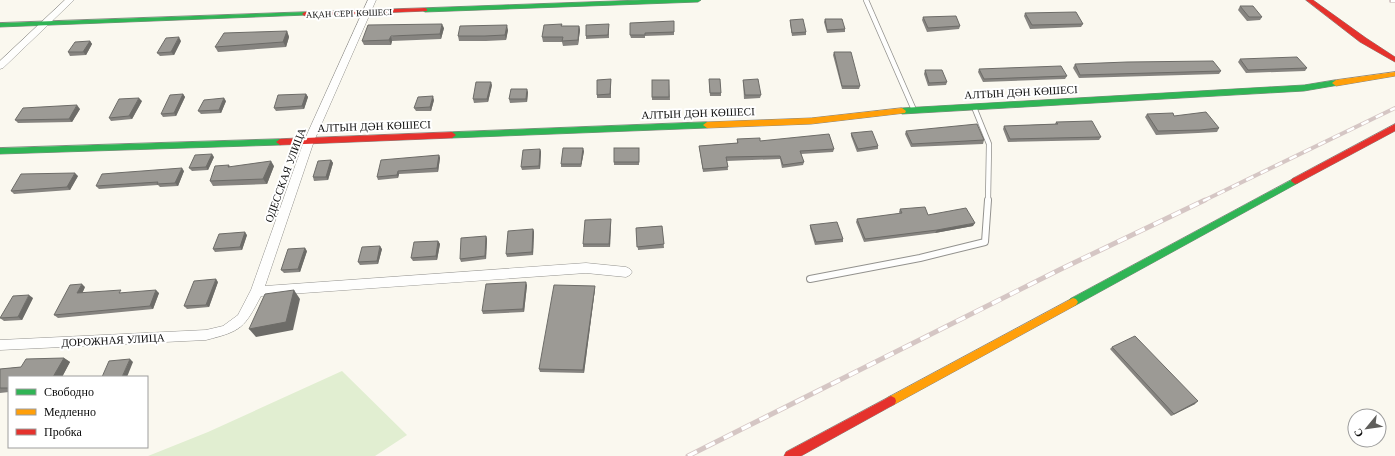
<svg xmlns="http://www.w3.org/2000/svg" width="1395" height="456" viewBox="0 0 1395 456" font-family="'Libre Baskerville',serif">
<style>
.green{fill:#e1eed1}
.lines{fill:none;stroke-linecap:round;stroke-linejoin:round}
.lane-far1-casing{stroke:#93928e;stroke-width:6}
.lane-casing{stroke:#93928e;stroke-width:8}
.street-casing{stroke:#93928e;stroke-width:1}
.fast-casing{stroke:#898884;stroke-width:1}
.slow-casing{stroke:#898884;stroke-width:1}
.jam-casing{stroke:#898884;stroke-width:1}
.lane-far1{stroke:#fefefd;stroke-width:4.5}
.lane{stroke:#fefefd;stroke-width:6}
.street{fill:#fefefd;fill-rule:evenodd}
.fast{fill:#30b455;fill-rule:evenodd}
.slow{fill:#ff9f0a;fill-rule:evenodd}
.jam{fill:#e5322d;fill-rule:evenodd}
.rail-far1-casing{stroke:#d5c6c4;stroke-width:4}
.rail-casing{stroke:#d5c6c4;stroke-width:5}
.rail-far1{stroke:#fff;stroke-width:2.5;stroke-dasharray:8;stroke-linecap:butt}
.rail{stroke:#fff;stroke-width:3.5;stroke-dasharray:10;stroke-linecap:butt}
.wall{fill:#868480}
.shaded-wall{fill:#6d6c68}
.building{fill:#9c9a95;stroke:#6d6c68}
.labels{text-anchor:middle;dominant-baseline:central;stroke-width:4;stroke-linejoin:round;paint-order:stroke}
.far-street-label{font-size:9px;fill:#0b0b0b;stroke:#fff}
.street-label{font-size:11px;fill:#0b0b0b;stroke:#fff}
</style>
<rect width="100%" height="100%" fill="#faf8ef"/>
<path class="green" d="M342,371L407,435L375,456H148L208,432Z"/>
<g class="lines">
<defs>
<g id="lane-far1">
<path d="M866,0L914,110"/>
<path d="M974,107L989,144L988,201"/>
</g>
<path id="lane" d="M810,279L920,258L985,242L988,200"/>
<g id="street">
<path d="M65,0H74L3,68L0,69V61Z"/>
<path d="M368,0H376L314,141L265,286L586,263L626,267L630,269L632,272L630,275L626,277L586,273L261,296C244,328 242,331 206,340L0,350V340L206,330L223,326L238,315L251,290L304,141Z"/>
</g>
<g id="fast">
<path d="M642,0H701L698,2L425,12L422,10L425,8Z"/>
<path d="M305,12L308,14L307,15L0,27V23Z"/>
<path d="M1336,80L1340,83L1339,85L1304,91L902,114L898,111L902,108L1304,85Z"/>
<path d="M707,122L711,125L707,128L452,138L448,135L452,132Z"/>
<path d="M280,139L284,142L280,145L0,154V148Z"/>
<path d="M1295,178L1299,181L1298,183L1076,305L1073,306L1070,305L1068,302L1070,299Z"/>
</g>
<g id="slow">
<path d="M1395,72V76L1336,86L1332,83L1336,80Z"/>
<path d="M902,108L906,111L905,113L811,124L707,128L703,125L707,122L811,118Z"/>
<path d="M1073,298L1076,299L1078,302L1076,305L895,404L891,406L887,404L886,401L887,398Z"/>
</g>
<g id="jam">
<path d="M1306,0H1313L1366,38L1395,57V62L1360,42Z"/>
<path d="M425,8L427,9V11L305,16L302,14L305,12Z"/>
<path d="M1395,124V131L1298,183L1295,184L1291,181L1292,179Z"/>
<path d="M452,132L456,135L452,138L280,145L276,142L280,139Z"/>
<path d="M891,396L895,398L896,401L895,404L801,456H784L786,452Z"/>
</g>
</defs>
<use href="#lane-far1" class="lane-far1-casing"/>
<use href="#lane" class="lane-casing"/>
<use href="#street" class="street-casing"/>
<use href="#fast" class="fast-casing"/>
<use href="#slow" class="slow-casing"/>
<use href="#jam" class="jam-casing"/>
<use href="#lane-far1" class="lane-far1"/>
<use href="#lane" class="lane"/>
<use href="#street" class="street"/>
<use href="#fast" class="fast"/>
<use href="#slow" class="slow"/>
<use href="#jam" class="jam"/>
<defs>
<g id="rail-far1">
<path d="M1391,1H1395"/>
<path d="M1203,201L1395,108"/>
</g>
<path id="rail" d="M688,456L1061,269L1205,200"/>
</defs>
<use href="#rail-far1" class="rail-far1-casing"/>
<use href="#rail" class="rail-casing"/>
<use href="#rail-far1" class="rail-far1"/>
<use href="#rail" class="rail"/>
</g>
<g class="wall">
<path d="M1240,6L1262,17L1260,20L1247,21L1238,10Z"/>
<path d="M1025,13L1083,24L1081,27L1030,29L1024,16Z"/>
<path d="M923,17L960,26L959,29L927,32L922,20Z"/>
<path d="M825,19L845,29V32L827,33L824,22Z"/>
<path d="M790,20L806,32V35L792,36L790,23Z"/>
<path d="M674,21V35L645,36V38H631L630,35Z"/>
<path d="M562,24V26H579L580,30L578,45L563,46L562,42H543L542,37Z"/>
<path d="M444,28L441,39L392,41L391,45H364L362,41Z"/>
<path d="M609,28V38L586,39V36Z"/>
<path d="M508,30L506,40L486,41H459L458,36Z"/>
<path d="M287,31L289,37L286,47L218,52L215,47Z"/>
<path d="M90,41L92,44L86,55L70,56L68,52Z"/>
<path d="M181,41L174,55L160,56L157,53Z"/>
<path d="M834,52L860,86L859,89H842L833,55Z"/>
<path d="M1240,59L1307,68L1305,71L1246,73L1238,62Z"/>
<path d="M1075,64L1221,71L1219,74L1079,78L1073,68Z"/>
<path d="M979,69L1067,76L1065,79L983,82L978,72Z"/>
<path d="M925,70L947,82L946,85L928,86L924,74Z"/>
<path d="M611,79V98H597V95Z"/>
<path d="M709,79L721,93V96H710Z"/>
<path d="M652,80H669L670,100H652Z"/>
<path d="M743,80L761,95L760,98L744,99Z"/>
<path d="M492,85L488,102L474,103L473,99Z"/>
<path d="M528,92L527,102L510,103L509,99Z"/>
<path d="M183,94L185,97L176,116L163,117L161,114Z"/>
<path d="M306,94L308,97L304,109L276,111L274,108Z"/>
<path d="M434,100L431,111H416L414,108Z"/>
<path d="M142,101L132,119L111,121L109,118Z"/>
<path d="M226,101L221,113L201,114L198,111Z"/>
<path d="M80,109L72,122L18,123L15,120Z"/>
<path d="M1147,114L1174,116L1219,128L1217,132L1198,133L1156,135L1145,117Z"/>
<path d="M1056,122L1101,137L1099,140L1008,142L1003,129L1004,126L1055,124Z"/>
<path d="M906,131L984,140L983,144L911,147L905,134Z"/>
<path d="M851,133L878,146V149L857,152L851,136Z"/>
<path d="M737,139L760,141L834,149L833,152L801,154L804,162L803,165L782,168L780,159L727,161L728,170L703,172L699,146L737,143Z"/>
<path d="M540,149L541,152L540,169L522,170L521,167Z"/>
<path d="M584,151L581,167H561V164Z"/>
<path d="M639,151V165H614V162Z"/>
<path d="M439,155L440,158L438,172L399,174L398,178L378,180L377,177Z"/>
<path d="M214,157L208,170L192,171L189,168Z"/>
<path d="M331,160L333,163L328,180L314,181L313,177Z"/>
<path d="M229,165L230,167L274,166L267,184L213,186L210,181Z"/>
<path d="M184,171L178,186L160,187L158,185L99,189L96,186Z"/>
<path d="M78,176L70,190L14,194L11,191Z"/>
<path d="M900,209L928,215L973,226L935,233L864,242L856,222L857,219L900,214L899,212Z"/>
<path d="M611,222L610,247H583V244Z"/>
<path d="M810,225L843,239V242L815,245L810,228Z"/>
<path d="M662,226L664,248L638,250L636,228Z"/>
<path d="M533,229L534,232L533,255L507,257L506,254Z"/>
<path d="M247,235L242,250L215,252L213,249Z"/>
<path d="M486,236L487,239L486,259L461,262L460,259Z"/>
<path d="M438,241L440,244L437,260L413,261L411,258Z"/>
<path d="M382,249L378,264L360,265L358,262Z"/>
<path d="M307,251L300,272L284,273L281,270Z"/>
<path d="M218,282L209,307L187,309L184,306Z"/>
<path d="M527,285L524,312L483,314L482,311Z"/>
<path d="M85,287L82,293H159L153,309L58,318L54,315Z"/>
<path d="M595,289L584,373L540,372L539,369Z"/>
<path d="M33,298L22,320L4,321L0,318Z"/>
<path d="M1112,347L1195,404L1171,416L1110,349Z"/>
<path d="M64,358L70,362L62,377H9V392L0,393V369L21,367Z"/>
</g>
<g class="shaded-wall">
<path d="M442,24L444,28L441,39L440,34Z"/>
<path d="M507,25L508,30L506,40L505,35Z"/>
<path d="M579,26L580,30L578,45V40Z"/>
<path d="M287,31L289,37L286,47L283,42Z"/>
<path d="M391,36L392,41L391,45L389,40Z"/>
<path d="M179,37L181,41L174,55L171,52Z"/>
<path d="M90,41L92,44L86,55L83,52Z"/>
<path d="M491,82L492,85L488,102L487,99Z"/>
<path d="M527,89L528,92L527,102L526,99Z"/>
<path d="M183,94L185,97L176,116L174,113Z"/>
<path d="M306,94L308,97L304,109L302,106Z"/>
<path d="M433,96L434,100L431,111L430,107Z"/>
<path d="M139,98L142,101L132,119L129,116Z"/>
<path d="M224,98L226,101L221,113L219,110Z"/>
<path d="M77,105L80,109L72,122L69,119Z"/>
<path d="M583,148L584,151L581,167V164Z"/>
<path d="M540,149L541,152L540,169L539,166Z"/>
<path d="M212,154L214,157L208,170L206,167Z"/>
<path d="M439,155L440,158L438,172L437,168Z"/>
<path d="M331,160L333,163L328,180L326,177Z"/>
<path d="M271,161L274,166L267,184L263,179Z"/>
<path d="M182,168L184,171L178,186L175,183Z"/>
<path d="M398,171L399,174L398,178L397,175Z"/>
<path d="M75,173L78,176L70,190L67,187Z"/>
<path d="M611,219V222L610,247L609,244Z"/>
<path d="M975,223L973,226L935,233L937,230Z"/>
<path d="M533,229L534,232L533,255L532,252Z"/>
<path d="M245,232L247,235L242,250L240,247Z"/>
<path d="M486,236L487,239L486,259L485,256Z"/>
<path d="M438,241L440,244L437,260L436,256Z"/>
<path d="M380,246L382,249L378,264L377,261Z"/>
<path d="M305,248L307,251L300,272L298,269Z"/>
<path d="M216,279L218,282L209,307L206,305Z"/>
<path d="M526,282L527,285L524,312L523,309Z"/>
<path d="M82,284L85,287L81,296L77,293Z"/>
<path d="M595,286V289L584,373L583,370Z"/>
<path d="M156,290L159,293L153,309L150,306Z"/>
<path d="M294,290L300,299L293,330L256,337L249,329Z"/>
<path d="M29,295L33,298L22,320L18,317Z"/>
<path d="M64,358L70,362L62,377H53Z"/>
<path d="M130,359L133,362L127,377H122Z"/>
<path d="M1198,401L1195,404L1171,416L1174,414Z"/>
</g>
<g class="building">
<path d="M1240,6H1253L1262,17H1249Z"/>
<path d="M1076,12L1083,24L1032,25L1025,13Z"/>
<path d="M956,16L960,26L928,28L923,17Z"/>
<path d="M803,19L806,32L792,33L790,20Z"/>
<path d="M825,19H842L845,29L827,30Z"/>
<path d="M674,21V32L645,33V35H630V23Z"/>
<path d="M442,24L440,34L391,36L389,40L362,41L368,25Z"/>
<path d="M562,24L561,26H579L578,40L562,41L563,37H542L544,25Z"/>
<path d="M609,24L608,35L586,36V25Z"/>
<path d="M507,25L505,35L485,36H458L460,26Z"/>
<path d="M287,31L283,42L215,47L224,33Z"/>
<path d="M179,37L171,52L157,53L166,38Z"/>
<path d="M90,41L83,52H68L75,42Z"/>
<path d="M834,52H851L860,86H842Z"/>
<path d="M1297,57L1307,68L1248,70L1240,59Z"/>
<path d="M1213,61L1221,71L1080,75L1075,64L1127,62Z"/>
<path d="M1061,66L1067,76L984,79L979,69Z"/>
<path d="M925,70H942L947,82L929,83Z"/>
<path d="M611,79L610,94L597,95V80Z"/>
<path d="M709,79H720L721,93H710Z"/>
<path d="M758,79L761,95H745L743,80Z"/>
<rect x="652" y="80" width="17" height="17"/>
<path d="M476,82H491L487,99H473Z"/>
<path d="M511,89H527L526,99H509Z"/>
<path d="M183,94L174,113L161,114L170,95Z"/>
<path d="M306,94L302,106L274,108L278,95Z"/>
<path d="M433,96L430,107L414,108L418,97Z"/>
<path d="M139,98L129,116L109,118L119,99Z"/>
<path d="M224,98L219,110L198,111L204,100Z"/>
<path d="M77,105L69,119L15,120L23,108Z"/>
<path d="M1206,112L1219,128L1200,130L1158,131L1147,114L1173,113L1174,116Z"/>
<path d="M1092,121L1101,137L1010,139L1004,126L1058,124L1056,122Z"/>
<path d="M977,124L984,140L912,144L906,131Z"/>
<path d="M872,131L878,146L858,149L851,133Z"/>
<path d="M829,134L834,149L800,151L804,162L783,165L780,156L726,157L728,167L703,169L699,146L738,143L737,139L760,138V141Z"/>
<path d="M563,148H583L581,164H561Z"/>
<rect x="614" y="148" width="25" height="14"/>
<path d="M540,149L539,166L521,167L523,150Z"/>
<path d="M212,154L206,167L189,168L195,155Z"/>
<path d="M439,155L437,168L398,171L397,175L377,177L381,160Z"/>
<path d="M331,160L326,177H313L318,161Z"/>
<path d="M271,161L263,179L210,181L215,166L229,165L228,167Z"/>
<path d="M182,168L175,183L157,184L158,182L96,186L102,174Z"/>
<path d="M75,173L67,187L11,191L21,174Z"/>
<path d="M925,207L928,215L966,208L975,223L937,230L865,239L857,219L902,213L900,209Z"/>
<path d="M611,219L609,244H583L585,220Z"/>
<path d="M837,222L843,239L816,242L810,225Z"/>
<path d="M662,226L664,244L637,247L636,228Z"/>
<path d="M533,229L532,252L506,254L508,231Z"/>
<path d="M245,232L240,247L213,249L219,234Z"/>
<path d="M486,236L485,256L460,259L461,238Z"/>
<path d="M438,241L436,256L411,258L414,242Z"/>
<path d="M380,246L377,261L358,262L362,247Z"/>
<path d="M305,248L298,269L281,270L288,249Z"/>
<path d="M216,279L206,305L184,306L194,281Z"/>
<path d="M526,282L523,309L482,311L486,284Z"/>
<path d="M82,284L77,293L121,290L119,293L156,290L150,306L54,315L70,285Z"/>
<path d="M554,285L595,286L583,370L539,369Z"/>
<path d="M294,290L286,322L249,329L265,294Z"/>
<path d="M29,295L18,317L0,318L13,296Z"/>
<path d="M1135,336L1198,401L1174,414L1112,347Z"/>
<path d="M64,358L53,377H9V388H0V369L21,367L26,359Z"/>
<path d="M130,359L122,377H102L109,361Z"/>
</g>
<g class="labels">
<g class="far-street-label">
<text transform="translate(349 13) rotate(-2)">АҚАН СЕРІ КӨШЕСІ</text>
</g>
<g class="street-label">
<text transform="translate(1021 92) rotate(-3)">АЛТЫН ДӘН КӨШЕСІ</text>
<text transform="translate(698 113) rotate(-2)">АЛТЫН ДӘН КӨШЕСІ</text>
<text transform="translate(374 126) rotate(-2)">АЛТЫН ДӘН КӨШЕСІ</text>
<text transform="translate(285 175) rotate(-70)">ОДЕССКАЯ УЛИЦА</text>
<text transform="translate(113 340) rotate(-3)">ДОРОЖНАЯ УЛИЦА</text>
</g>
</g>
<rect x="8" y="376" width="140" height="72" fill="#ffffff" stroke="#9d9d9d"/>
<rect x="16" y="389" width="20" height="6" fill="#30b455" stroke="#9d9d9d"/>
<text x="44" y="396" font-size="12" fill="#0b0b0b">Свободно</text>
<rect x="16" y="409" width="20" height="6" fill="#ff9f0a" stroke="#9d9d9d"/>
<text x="44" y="416" font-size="12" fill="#0b0b0b">Медленно</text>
<rect x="16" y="429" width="20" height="6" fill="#e5322d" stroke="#9d9d9d"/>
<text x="44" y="436" font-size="12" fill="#0b0b0b">Пробка</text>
<g transform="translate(1367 428) rotate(241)"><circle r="19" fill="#ffffff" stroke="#9d9d9d"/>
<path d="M0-3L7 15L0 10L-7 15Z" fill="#5f5e5b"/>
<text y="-6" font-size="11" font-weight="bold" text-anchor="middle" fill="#0b0b0b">С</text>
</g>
</svg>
